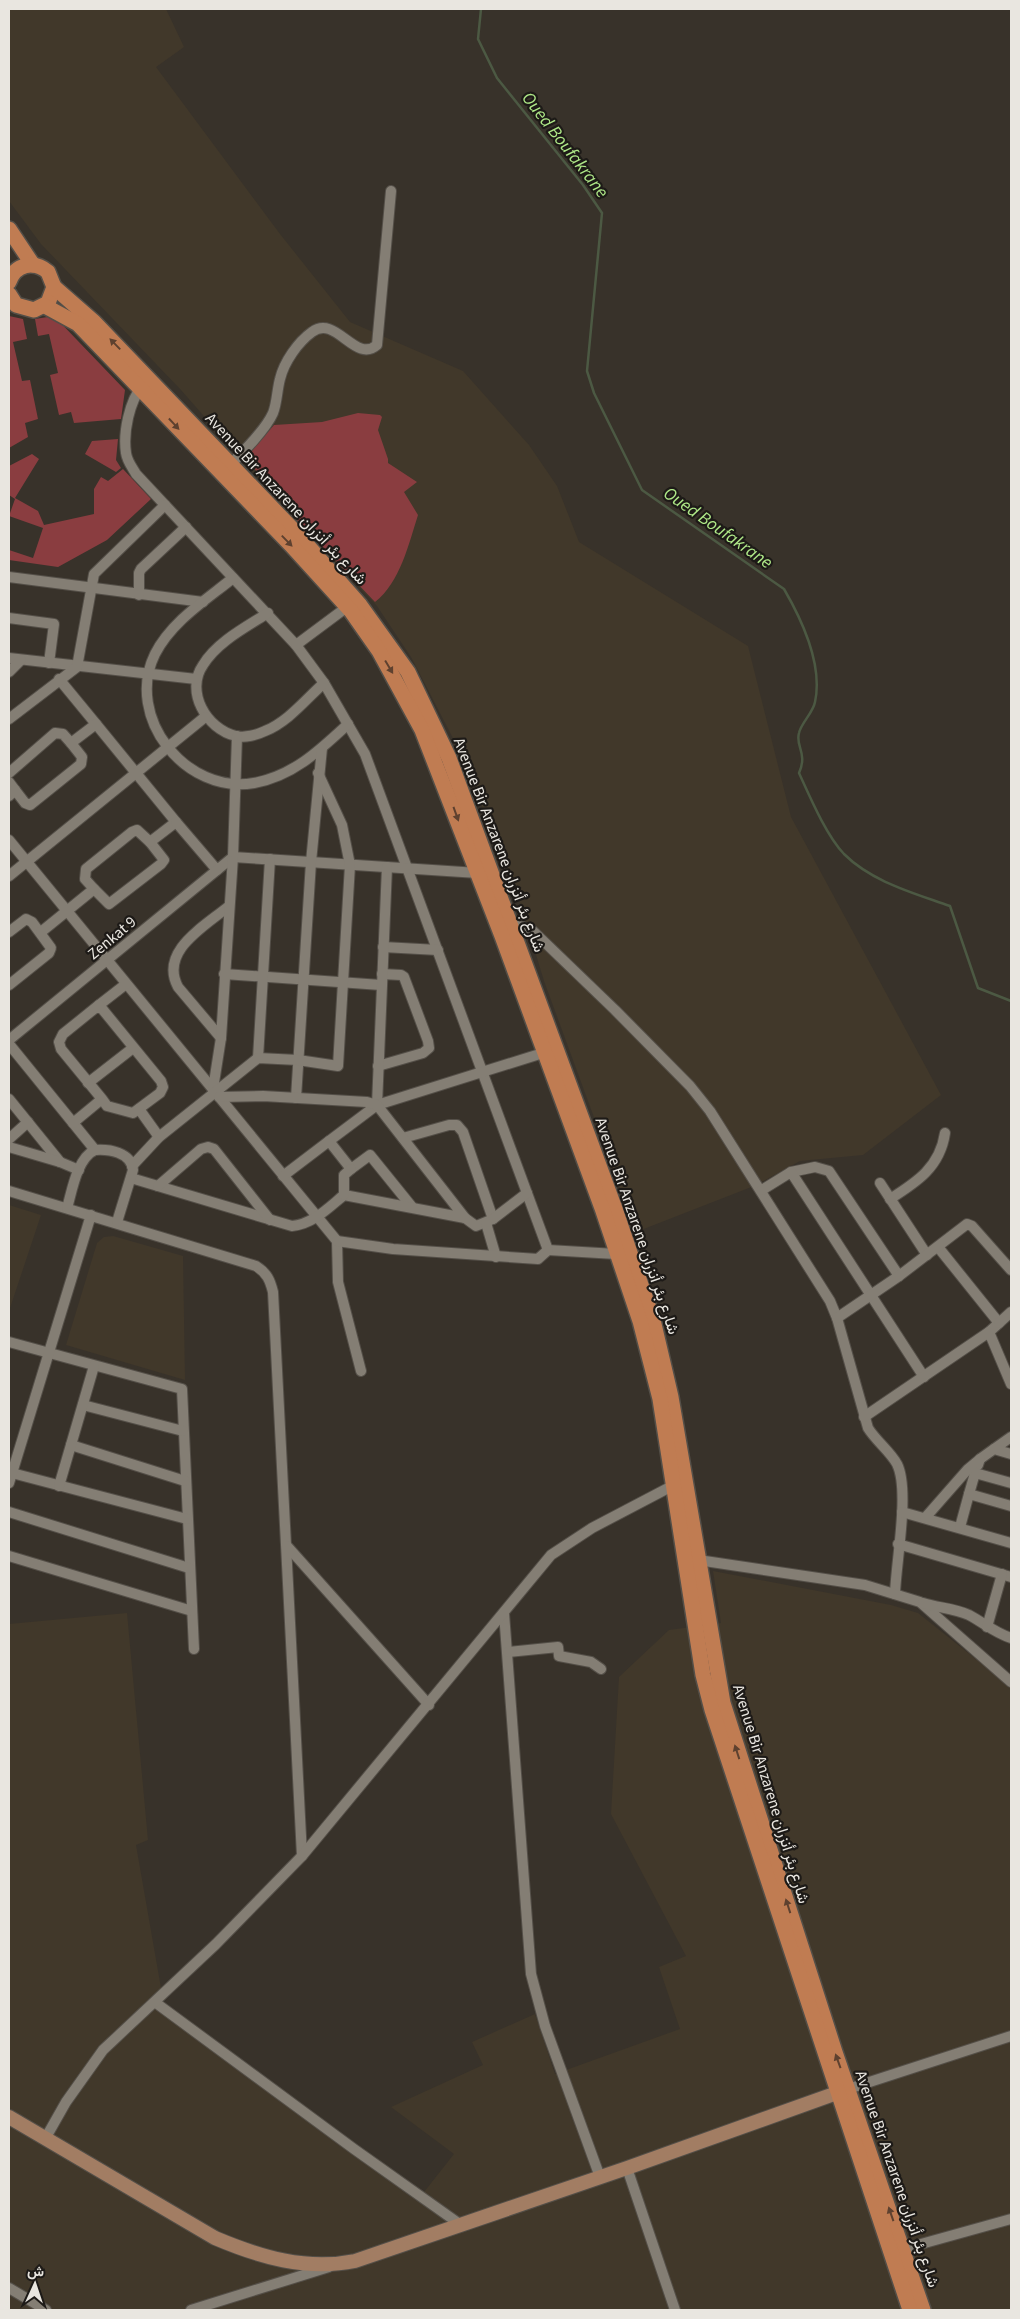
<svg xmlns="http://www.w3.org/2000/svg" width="1020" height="2319" viewBox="0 0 1020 2319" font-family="'Source Sans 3',Vazirmatn,sans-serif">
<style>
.built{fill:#41382a}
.green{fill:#8a3d40}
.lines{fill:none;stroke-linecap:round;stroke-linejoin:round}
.stream{stroke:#4c5943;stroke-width:2.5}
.street-casing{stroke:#544f48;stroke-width:12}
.secondary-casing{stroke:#544f48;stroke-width:16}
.primary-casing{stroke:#544f48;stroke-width:18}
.street{stroke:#847e74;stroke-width:10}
.secondary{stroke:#a27d63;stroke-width:14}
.primary{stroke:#c07c52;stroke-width:15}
.oneway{fill:#5e412f}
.labels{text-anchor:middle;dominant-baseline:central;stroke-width:4.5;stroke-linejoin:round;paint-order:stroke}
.street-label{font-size:16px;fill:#e9e6e0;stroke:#1d1a17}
.water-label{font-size:18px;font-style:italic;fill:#afe888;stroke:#1d1a17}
</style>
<rect width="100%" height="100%" fill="#38322a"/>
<g class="built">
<path d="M9,9H166L184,47L156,67L280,234L350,322L463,371L529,445L557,486L579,542L748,646L791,817L941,1095L863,1155L800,1161L754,1186L636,1232L544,981L516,889L457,746L411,657L377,606L296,521L181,390L41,244L9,201Z"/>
<path d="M9,1205L41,1215L9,1311Z"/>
<path d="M113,1236L183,1256L185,1380L66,1345L97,1243L104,1237Z"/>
<path d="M713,1571L891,1605L918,1613L1011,1687V2310H9V1624L127,1613L148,1840L136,1845L161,1988L159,2010L417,2201L454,2154L391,2107L483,2065L472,2042L535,2014L555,2074L680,2029L659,1967L686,1956L611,1814L619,1677L669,1630L721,1623Z"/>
</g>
<g class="green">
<path d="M9,316L23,319L27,339L13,342L22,381L30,380L38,419L25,423L28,437L9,448Z"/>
<path d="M54,316L125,390L121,419L74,423L71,412L59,415L50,375L58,373L49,334L38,336L35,319Z"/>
<path d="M358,413L380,415L382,417L378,430L388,459V463L417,482L404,492L418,515C409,543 400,583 375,602L297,520L248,461V455L274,425L322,422Z"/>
<path d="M118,439L116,460L121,468L116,472L85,454L92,441Z"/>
<path d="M32,454L39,459L15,498L38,511L44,525L94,514V489L101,477L108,481L123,469L151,499L107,540L58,567L9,560V550L33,558L43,528L9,516L15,499L9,495V466Z"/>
</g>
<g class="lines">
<path class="stream" d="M481,9L478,39L497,78L583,185L602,213L587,371L594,393L642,490L784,589C802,620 823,665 815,702C813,713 801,723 799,733C795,746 808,753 799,773C810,797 826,835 844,854C872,882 914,893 950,906L978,988L1011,1001"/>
<defs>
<g id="street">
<path d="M143,385C129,401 123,433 126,453C127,461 132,467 136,474L296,645L324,683L365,754L548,1250L616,1254"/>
<path d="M226,469C240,455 265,431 273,413C277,403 277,390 280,379C284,362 298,342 312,332C336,314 355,364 377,345L391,191"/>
<path d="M9,577L203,602"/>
<path d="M233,578C206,600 172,621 155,654C124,717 186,795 254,783C293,776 320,750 348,724"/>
<path d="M139,595V573L141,569L186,527"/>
<path d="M268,613C246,627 217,642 203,665C185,691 206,729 236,736C245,738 257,735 265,731C288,722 306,699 324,683"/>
<path d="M9,618L54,624L49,663"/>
<path d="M296,645L347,607"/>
<path d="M9,658L196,679"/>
<path d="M9,672L21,660"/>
<path d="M59,679L96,724"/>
<path d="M9,719L77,667L94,574L165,505"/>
<path d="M9,773L55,733L63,734L71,743"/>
<path d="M9,782L15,790"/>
<path d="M9,796L15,790L25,803L30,805L81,764L82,757L71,743L96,724L176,822L150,842L164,860L161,864L109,904L94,889"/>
<path d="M176,822L217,870"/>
<path d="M9,840L337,1241L338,1282L361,1371"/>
<path d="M9,876L205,717"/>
<path d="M511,925L523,927L533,931L615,1010L690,1086L710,1111L830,1301L837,1318L868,1428C876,1441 890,1451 897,1464C910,1490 896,1562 895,1594"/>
<path d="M9,932L26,919L32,922L51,948L49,953L9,985"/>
<path d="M41,932L94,889L85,879L86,869L132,832L137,830L150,842"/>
<path d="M383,947L438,950"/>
<path d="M224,974L381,985"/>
<path d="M99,1005L126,984"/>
<path d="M221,1038L178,987C159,951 204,927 229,906"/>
<path d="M9,1040L233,857L478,873"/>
<path d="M9,1044L95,1150"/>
<path d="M258,1058L270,859"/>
<path d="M378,1066L423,1053L429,1048L428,1041L404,977L401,975L382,974"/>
<path d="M88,1083L133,1048"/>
<path d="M213,1089L221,1038L233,857L237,736"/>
<path d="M296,1098L311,862L322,748"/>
<path d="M9,1099L60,1162"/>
<path d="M377,1105L387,867"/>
<path d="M139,1109L159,1137"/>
<path d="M73,1123L102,1099L61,1049L59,1042L63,1034L99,1005L161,1081L163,1087L160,1093L133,1113L107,1106L102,1099"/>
<path d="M403,1138L449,1125H457L463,1132L493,1219L476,1226L465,1218"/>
<path d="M9,1139L28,1122"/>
<path d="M329,1141L377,1105L543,1053"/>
<path d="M9,1147L60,1162L79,1170"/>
<path d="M132,1166L159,1137L258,1058L298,1060L338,1066L350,865L342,825L318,773"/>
<path d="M791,1172L815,1167L829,1171L899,1276"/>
<path d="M283,1176L329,1141L351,1169L370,1155L412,1207"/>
<path d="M131,1178L292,1226C313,1224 328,1208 344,1195L465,1218L377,1105L367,1102L263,1096L219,1097"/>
<path d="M880,1183L927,1255"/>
<path d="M158,1186L201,1149L208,1147L214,1149L270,1220"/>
<path d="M762,1190L791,1172L924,1377"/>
<path d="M9,1191L256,1266C267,1273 270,1280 273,1292L302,1856"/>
<path d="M344,1195V1175L351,1169"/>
<path d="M890,1199C917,1182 940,1167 945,1133"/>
<path d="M67,1208C72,1191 77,1158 95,1150C109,1149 131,1152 133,1170L117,1222"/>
<path d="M493,1219L527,1193"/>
<path d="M486,1223L496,1257"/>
<path d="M337,1241L393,1249L538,1259L548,1250"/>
<path d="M938,1247L999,1323L989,1332"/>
<path d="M837,1318L899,1276L967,1224L972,1226L1011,1270"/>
<path d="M999,1323L1011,1312"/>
<path d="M9,1342L182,1389L194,1649"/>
<path d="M83,1405L183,1431"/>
<path d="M864,1417L989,1332L1011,1384"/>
<path d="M71,1445L185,1481"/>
<path d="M994,1449L1011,1437"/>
<path d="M978,1465L980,1459L994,1449L1011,1454"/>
<path d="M12,1473L187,1519"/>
<path d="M9,1483L91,1215"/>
<path d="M59,1486L94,1366"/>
<path d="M969,1494L975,1473L1011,1483"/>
<path d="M9,1512L189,1568"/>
<path d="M902,1512L1011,1543"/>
<path d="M925,1518L968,1469L980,1459"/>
<path d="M960,1527L969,1494L1011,1506"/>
<path d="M898,1544L1011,1577"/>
<path d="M287,1546L429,1705"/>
<path d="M9,1556L192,1611"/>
<path d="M698,1560L865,1585L920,1602L1011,1682"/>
<path d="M923,1603C938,1608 954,1608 969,1615C984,1623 995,1633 1011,1638"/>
<path d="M504,1613L531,1974L545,2026L600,2177"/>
<path d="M987,1627L1002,1574"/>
<path d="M508,1652L558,1647L559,1656L591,1662L601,1669"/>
<path d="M156,2003L354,2149L461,2225"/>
<path d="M848,2089L1011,2036"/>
<path d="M45,2139L66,2102L103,2050L216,1944L302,1856L551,1555L592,1528L674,1485"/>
<path d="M627,2168L675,2310"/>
<path d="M903,2249L1011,2219"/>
<path d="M9,2288L46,2310"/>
<path d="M191,2310L329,2267"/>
</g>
<path id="secondary" d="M9,2117L215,2238C260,2257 306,2271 355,2261L627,2168L848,2089"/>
<g id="primary">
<path d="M9,229L33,265"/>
<path d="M9,282C15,264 34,260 48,272L54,287L48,303L34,310L16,305L9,294"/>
<path d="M54,287L94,322L301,538L360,605L408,672L449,758L614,1206L653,1320L671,1397L723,1703L835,2052L923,2310"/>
<path d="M45,306L78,324L291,545L351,611L379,651L422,730L502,936L603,1211L640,1321L660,1399L703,1675L712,1710L910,2310"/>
</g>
</defs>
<use href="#street" class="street-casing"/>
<use href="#secondary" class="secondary-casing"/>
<use href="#primary" class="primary-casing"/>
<use href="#street" class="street"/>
<use href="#secondary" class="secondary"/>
<use href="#primary" class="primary"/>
</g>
<defs><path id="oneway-solid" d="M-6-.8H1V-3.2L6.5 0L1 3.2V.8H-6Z" transform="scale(1.25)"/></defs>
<g class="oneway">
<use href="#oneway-solid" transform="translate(115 344) rotate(-134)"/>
<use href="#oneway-solid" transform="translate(174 424) rotate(47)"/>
<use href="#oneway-solid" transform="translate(287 541) rotate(46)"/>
<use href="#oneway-solid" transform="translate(389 667) rotate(59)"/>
<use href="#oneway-solid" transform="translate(456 814) rotate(70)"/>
<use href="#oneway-solid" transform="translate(737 1752) rotate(-108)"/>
<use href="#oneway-solid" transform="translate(788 1906) rotate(-108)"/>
<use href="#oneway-solid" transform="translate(838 2061) rotate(-110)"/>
<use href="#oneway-solid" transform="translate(891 2214) rotate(-109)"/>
</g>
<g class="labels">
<g class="street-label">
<text transform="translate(286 499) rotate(47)">Avenue Bir Anzarene شارع بئر أنزران</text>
<text transform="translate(499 845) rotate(69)">Avenue Bir Anzarene شارع بئر أنزران</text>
<text transform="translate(112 938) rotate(-40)">Zenkat 9</text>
<text transform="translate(637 1226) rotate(71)">Avenue Bir Anzarene شارع بئر أنزران</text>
<text transform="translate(771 1794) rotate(73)">Avenue Bir Anzarene شارع بئر أنزران</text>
<text transform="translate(897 2179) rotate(71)">Avenue Bir Anzarene شارع بئر أنزران</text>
</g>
<g class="water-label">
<text transform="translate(565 145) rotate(52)">Oued Boufakrane</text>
<text transform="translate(718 528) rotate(35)">Oued Boufakrane</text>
</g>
</g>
<rect width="1020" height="2319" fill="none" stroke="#e9e6e0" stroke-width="20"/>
<g transform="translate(35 2284) rotate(3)" stroke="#1d1a17" stroke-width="4" paint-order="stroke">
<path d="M0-4L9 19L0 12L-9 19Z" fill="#e9e6e0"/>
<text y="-8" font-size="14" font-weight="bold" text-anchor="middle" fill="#e9e6e0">ش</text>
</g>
</svg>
